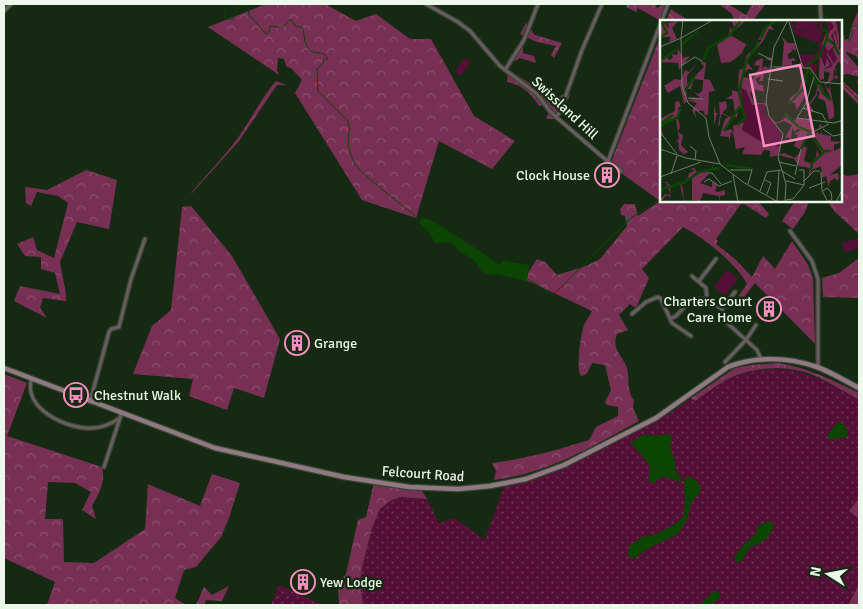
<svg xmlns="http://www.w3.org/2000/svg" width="863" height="609" viewBox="0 0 863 609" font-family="Signika,sans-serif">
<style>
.grass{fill:url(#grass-dots)}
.forest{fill:url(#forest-crowns)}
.park{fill:#540f36}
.water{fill:#0c4404}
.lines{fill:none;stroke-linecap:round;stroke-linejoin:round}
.stream{stroke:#0c4404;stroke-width:1}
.street-casing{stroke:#344731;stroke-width:5.5}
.secondary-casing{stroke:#344731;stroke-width:7}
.street{stroke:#6a5b61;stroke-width:3}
.secondary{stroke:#917983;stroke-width:4.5}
.labels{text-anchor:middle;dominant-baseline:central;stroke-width:5;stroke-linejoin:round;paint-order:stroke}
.street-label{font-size:14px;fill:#ecf9ea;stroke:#162a13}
.poi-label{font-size:14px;fill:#ecf9ea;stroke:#162a13;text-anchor:start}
.inset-river{fill:none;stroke:#0c4404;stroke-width:2.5}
.inset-road{fill:none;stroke:#6c7d69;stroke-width:1}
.view{fill:#fc8fc2;fill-opacity:0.15;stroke:#fc8fc2;stroke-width:2.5}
.inset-edge{fill:none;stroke:#ecf9ea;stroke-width:2.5}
</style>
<defs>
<pattern id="grass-dots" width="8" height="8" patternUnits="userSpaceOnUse" patternTransform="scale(1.25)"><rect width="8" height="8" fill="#540f36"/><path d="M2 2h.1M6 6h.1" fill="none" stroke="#6d3353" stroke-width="1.8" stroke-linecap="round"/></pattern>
<pattern id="forest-crowns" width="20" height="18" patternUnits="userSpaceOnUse" patternTransform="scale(1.25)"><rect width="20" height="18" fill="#773054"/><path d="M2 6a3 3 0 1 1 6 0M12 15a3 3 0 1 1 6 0" fill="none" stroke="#8a4f6d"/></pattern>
</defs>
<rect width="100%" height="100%" fill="#162a13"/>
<g class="grass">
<path d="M777,369C810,371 831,385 859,400V498L849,511L859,519V585L848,605H363L360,582L362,567L372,528L380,509L390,501L400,497L427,499L439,523L454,518L485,540L505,483L545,473L674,411L691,398L695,401C726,378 738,371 777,369Z"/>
<path d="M279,585L323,605H271Z"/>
</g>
<g class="forest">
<path d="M266,4H325L356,21L376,14L410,39H431L474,116L515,141L492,169L439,141L416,218L362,200L295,93L302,80L292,69L286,66L284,59L278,58L277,70L279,75L208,27Z"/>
<path d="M627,4H656V7L658,8L663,4H668L661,21L638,8L636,12L626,7Z"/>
<path d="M719,4H728L746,15L752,4H766L753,20L754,21H734L732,14Z"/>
<path d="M671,9L686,19L687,21H666Z"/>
<path d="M859,9V61L856,56L847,52L846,53L859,68V85L857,83L859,77L848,74L842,75V33L844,34L845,39H849L851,27Z"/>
<path d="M526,23L535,35L562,43L554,58L551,55L556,46L537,42L520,34Z"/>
<path d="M662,32V201H758L769,214L766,218L744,204H741L716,239L718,241L716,244L735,259L752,277L763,256L775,269L792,241L807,263L813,278L815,344L755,283L741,301L737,298L747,284C736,263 704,238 683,227L642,269L649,278L636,308L630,304L619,315L628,330L617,334C611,350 623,356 627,368C630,379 626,391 634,400L633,408L639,421C591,447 549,473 494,480L496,471L492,463C524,459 558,450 589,440L596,427L618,416V407L607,405L605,402L611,390L605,365L592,363C589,369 588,375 581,376C576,368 580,339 583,329C584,323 589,317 592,311L524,279L537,259L545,262L557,275L586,266L600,259L627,226L625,216L621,215L620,209L624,204H635L638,216L660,201L610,165Z"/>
<path d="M523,46V53L534,56L536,63L520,58L511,63L514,52Z"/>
<path d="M512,72L537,88L553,102L563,94L570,95L568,100H563L555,119H546L550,109L547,104L539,106C532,94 521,84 507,82L508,74Z"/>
<path d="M276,81L286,85H277L239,141L192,193H191C206,175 223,158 237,139C251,120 261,98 276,81Z"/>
<path d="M842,81L859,96V105L842,88Z"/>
<path d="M86,170L117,180L109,229L77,222L60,262L66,294V301L43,298L40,308L47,318L14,301L20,286L60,294L55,273L41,269V257L25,256L17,244L33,237L37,250L54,258L68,203L58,196L37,192L31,206L26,203L25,187L47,190Z"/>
<path d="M842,174L847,176L859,174V234L835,212L827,201H842Z"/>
<path d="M795,201H809L805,212L793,229L782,221Z"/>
<path d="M191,206L232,256L280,339L264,398L234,388L227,410L189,396L193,379L133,374L152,326L171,310L182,207Z"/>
<path d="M859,258V298L823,297L822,278L839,273Z"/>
<path d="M777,363C807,367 832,380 859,393V400C845,392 831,383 815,376C792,366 761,366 737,375C721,381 708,392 695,401L691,398L735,368L752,365Z"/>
<path d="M4,374L27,383L7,436L102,467C106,481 99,494 92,506L96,519L82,510L91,492L75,483L48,482L45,519H63L64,562L94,563L145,529L148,484L200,506L212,474L240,483L229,518L221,537L196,567L184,570L175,598L186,605H47L55,582L4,558Z"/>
<path d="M374,482L420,488L427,499L400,497L390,501L380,509L372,528L362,567L360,582L363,605H339L338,585L346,574L358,520L366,517Z"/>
<path d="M859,498V519L849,511Z"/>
<path d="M859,585V605H848Z"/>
<path d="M229,586L222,601L206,600L204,605H196L204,587L212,595Z"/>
</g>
<g class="park">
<path d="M465,58L471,62L460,76L455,71Z"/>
<path d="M859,238V248L845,252L842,243Z"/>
<path d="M727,270L738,278L725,296L714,287Z"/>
</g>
<g class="water">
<path d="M422,218L431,220L480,251L497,264H500L504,261L529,265L528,276L526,281L496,274L489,275L482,272L474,260L460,252L451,242L435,243L431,235L419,222Z"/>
<path d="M840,422L845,425L848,435L847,437L828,440V434L836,424Z"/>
<path d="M645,434C658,438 660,433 672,435L670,447L675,461L676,471L681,478V481L679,482L669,478L662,477L652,484L649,481C648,477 650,473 650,469C648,457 635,452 631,442Z"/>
<path d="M688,476L698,482L701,489L698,495L691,503L688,518L678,534L649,548L635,558H631L628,555L629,546L644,536H653L678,522L683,516L685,504L684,480Z"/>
<path d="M768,521L774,523C771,537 764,543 750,547L742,561L736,562L734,557L745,543L755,535L758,526Z"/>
<path d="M714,591H718L721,597C716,604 706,605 697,605C703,603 709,595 714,591Z"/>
</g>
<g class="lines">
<g class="stream">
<path d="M227,4L224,14L226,19H233L237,14L236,8L238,5L248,7L249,15L266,34L269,32L270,26C286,28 279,29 291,19L295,26L303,28L305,42L310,51C317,54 325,51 328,59H324L323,63L317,69L318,91L347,120L350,129C345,141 351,160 359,169C376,186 400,203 419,219"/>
<path d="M842,34L844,35L845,40H850L852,36V26H859"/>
<path d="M842,83L859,100"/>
<path d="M527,278L553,295L631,218L662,198"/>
</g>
<defs>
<g id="street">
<path d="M426,4L458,22L470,31L500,66L537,94L549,110L556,117L605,159L621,171"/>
<path d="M820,4L821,21"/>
<path d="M4,11L11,4"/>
<path d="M505,70L524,40L538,4"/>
<path d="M556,117L560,112L582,50L602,4"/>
<path d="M608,161L668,4"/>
<path d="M790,231L812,261L818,279V368"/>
<path d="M692,276L706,288L707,299"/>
<path d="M699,281L716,259"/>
<path d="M722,309L735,292"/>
<path d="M632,314L646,302L658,297L661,299L672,323L691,336"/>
<path d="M670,319L676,316L692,299H707L722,309L725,321L757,350L761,359"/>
<path d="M725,362L746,340L756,325"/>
<path d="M32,378C21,408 68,430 92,428C103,428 111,424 120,418L121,413"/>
<path d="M90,402L109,332L111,329L119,327L131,279L145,239"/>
<path d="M104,467L120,418"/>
</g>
<path id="secondary" d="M4,368L215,448L344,477L409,487L458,489L490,486L526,479L564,465L656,418L728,367C756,356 788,357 817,367C831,372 845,381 859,388"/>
</defs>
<use href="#street" class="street-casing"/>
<use href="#secondary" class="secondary-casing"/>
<use href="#street" class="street"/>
<use href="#secondary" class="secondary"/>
</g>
<defs>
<symbol id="building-ring" viewBox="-11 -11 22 22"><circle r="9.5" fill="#162a13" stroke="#fc8fc2" stroke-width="1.5"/><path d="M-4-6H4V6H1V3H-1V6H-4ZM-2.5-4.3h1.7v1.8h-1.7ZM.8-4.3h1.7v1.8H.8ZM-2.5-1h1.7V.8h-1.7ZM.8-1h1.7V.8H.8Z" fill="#fc8fc2"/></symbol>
<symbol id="bus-ring" viewBox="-11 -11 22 22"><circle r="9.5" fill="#162a13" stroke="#fc8fc2" stroke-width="1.5"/><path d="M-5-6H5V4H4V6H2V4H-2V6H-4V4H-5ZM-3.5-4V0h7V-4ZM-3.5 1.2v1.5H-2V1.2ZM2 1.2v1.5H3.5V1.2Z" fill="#fc8fc2"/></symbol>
</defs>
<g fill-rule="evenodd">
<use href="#building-ring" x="593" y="161" width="28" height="28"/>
<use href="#building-ring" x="755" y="295" width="28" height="28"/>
<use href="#building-ring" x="283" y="329" width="28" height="28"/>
<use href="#bus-ring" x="62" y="381" width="28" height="28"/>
<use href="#building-ring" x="289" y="568" width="28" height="28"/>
</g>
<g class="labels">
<g class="street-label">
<text transform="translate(565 108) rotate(43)">Swissland Hill</text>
<text transform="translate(423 474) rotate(4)">Felcourt Road</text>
</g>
<g class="poi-label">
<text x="590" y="175" text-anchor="end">Clock House</text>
<text x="752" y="301" text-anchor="end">Charters Court<tspan x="752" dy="16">Care Home</tspan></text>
<text x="314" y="343">Grange</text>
<text x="94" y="395">Chestnut Walk</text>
<text x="320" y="582">Yew Lodge</text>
</g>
</g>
<g transform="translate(660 20)">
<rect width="182" height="182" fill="#162a13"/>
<path d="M132,0L135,9L141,12L158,7L159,10V0H163L160,27L168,8L166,0H178L180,30L175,13L173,16L178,39L172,49L163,50L168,48L160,36V60L158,38L153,42L157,45L155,56L150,48H143L137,34L158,35L159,23L135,14L130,3ZM136,0H158V4L154,9L139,11L135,7ZM81,68L86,69L93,86L105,85L104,94H108L121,112L120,127L99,123L82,110L85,99Z" fill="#540f36"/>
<path d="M0,0H6L4,2L9,9L8,3L18,1L12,8L17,19L9,22L11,17H0ZM71,0H86L70,15L89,26L86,25L81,34L71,42L61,43L57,25L69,16L70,7L72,10L74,7ZM170,0H175L179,15V27H178L180,30L182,24V47L179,41L175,47L178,59L173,57L177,55L174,48L173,60L165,65L169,70V63L174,88V103V97L169,100L165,81L158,78L160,72L157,71V75L150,85L154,91L150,93L148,85L156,74L158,63L164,70L162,74L172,81L164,63L168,61L170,53L164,51V59L160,60L159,56L160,35L165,47L167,38L170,45L163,50L173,46L167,35V32L174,44L177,39L173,29L176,25L173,16L175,12L178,26L176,10L171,16L175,25L168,31L164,24L161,26L167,11L168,14L174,7ZM113,1L111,6L114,10L109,9L103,21L86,41L93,50L88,49L84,54V57L93,59L100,46L94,45L96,41L103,38L102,51L104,46L109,48L111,41L105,39L112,37L109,53L104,52L103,61H99L101,56L95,59L99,65H103L104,72L94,69L95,73L90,72L94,83H106L107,87L103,84L92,85L86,70L81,68L82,89L79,86L77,97H71L66,111L71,109L74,113L73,106L84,102L85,98L82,110L110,127L112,123L119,127L123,115L120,131L135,138L141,130L134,126L138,115L134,114L141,110L137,109L135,112L132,108L131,122L129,117L125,118L132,105L124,101L116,104L109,93L116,103L124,99L126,93L134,102L136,98L149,100L152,97L149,105L153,101L151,107L158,109L160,104L162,106L158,109L151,108V116L158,112L159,115L163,109L161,114L171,116V121L182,122L174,125V131L182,127V145L170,155L178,153L179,158L177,161L175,158L170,161L169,167L166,156L162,158L161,146L152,150L148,159L150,148L139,146L134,139L118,135L124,133L119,130L118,135L110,137V131L104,130L101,135L82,134L85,127L76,129L73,113L71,112L69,123V117L60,116L65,99L69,97L62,94L60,99V104L58,106L60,94H57L54,105V86L56,93L60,94L59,83L66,81L67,88L62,93L71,97L75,93L73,79H66L72,75V70L78,72L79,50L83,49L87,35L95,28L97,21L98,24L101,21L102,19L98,20L105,7ZM152,117L162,133L159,135L157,129L156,137L151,143L144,141L147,128L144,126L146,119ZM121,16L128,23H135L136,31L130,28L133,31L128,34V39L134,38L136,41H132V45L122,46L124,22ZM18,28L23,38L30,36L19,50L18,43L0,42L7,35L4,29L9,40L13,38L12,34L17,35ZM40,41L46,43L44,59L50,60L55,71L49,72L48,94L45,96L44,91H35L36,98L32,90L37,83L32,82L35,80L29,82V77L30,81L33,77L41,79L33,71L38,74L42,71L43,65H36H43V60L34,59L31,69H26L27,81L24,84L20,66L8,73L4,66L15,59L21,60L25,50L29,52L37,43L27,56V64L44,47ZM141,62L146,69L145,76L137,90L135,83H129L130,78L139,71ZM19,81L21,87H19L17,90L21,89L17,94L20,107L18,112L23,115L21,125L28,132L24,134L19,130L18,121L14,123L19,119L16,99L4,103L1,108L3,116L0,115V107L3,104L0,106V99L15,91V82ZM52,146L54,149L49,151H46L48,155L40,163L52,167V162L57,165L55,171L58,172L65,170V175L60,176V182L59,176L43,173L40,181L32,180V156L27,161L21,163L23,169L24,182L20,164L10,168L11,175L9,182L10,177L6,175L3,180H0L5,174L11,175L8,168L1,170L0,176V166L2,169L6,167L7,163H2L8,162L6,158L8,162L7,168L9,163L10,166L27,161L29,153L35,151L31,149L32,148H34L37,152L52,149Z" fill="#773054" fill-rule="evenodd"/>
<path class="inset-river" d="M0,17L7,13L2,3L5,0M101,18L107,6L119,0M167,19L174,24L179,35M22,24L38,11M0,41L17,29M43,41L48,28L70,15L81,0M87,41L98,23M149,49L158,66M159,67L170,80M25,71L36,54M129,84L143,69L149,43L160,36L167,18V11L162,10M126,93L125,95L139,107L151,112M0,104L13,95M77,105L85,98L79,72L86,42M0,109L4,103L17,98L21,89M64,111L80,86M151,113L163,131H171M141,129L149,113M66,145L93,149M151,150L152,143L164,132M0,170L25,162L39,152L59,148"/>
<path class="inset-road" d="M129,2L143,48H150L160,62L183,64M21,18L53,0M21,18L22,66L28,83L46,98L49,117L60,144L83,162L118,182M21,18L23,0M0,27L21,18M98,33L112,40M21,46L35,37L42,41M111,47H142M108,59L123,61M28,78L43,79M143,88L162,94L167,103M137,98L174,103L183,100M137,98L146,83L154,57M163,109L173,116L183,114M0,112L17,134M151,113L169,104M30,126L36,131L35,140M0,129L26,138L60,144M119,142L136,146M70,150H92L88,164M122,151L135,159M161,152L162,171L168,182M47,153H52L61,164M11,154L17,136M73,155L78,182M135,155L141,129M0,157L41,142M105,160L111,163L107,174M126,161L144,165M144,161L154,151H160M44,162L49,159L59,166L72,161M149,168L165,162M100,171L107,152L121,150M163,171L167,168L171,172L172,179L168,182M126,180L133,179L144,165V150H139M117,181L119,151M125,182L126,164L118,137L123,114L109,96L106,81L114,27L128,0M176,182L183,168"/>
<path class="view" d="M140,45L154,116L104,126L90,55Z"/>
<rect width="182" height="182" class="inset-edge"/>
</g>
<rect width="863" height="609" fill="none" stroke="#ecf9ea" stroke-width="10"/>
<g transform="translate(828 574) rotate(281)" stroke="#162a13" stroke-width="4" paint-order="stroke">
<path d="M0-4L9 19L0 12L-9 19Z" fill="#ecf9ea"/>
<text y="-8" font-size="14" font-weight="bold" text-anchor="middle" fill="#ecf9ea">N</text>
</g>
</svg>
